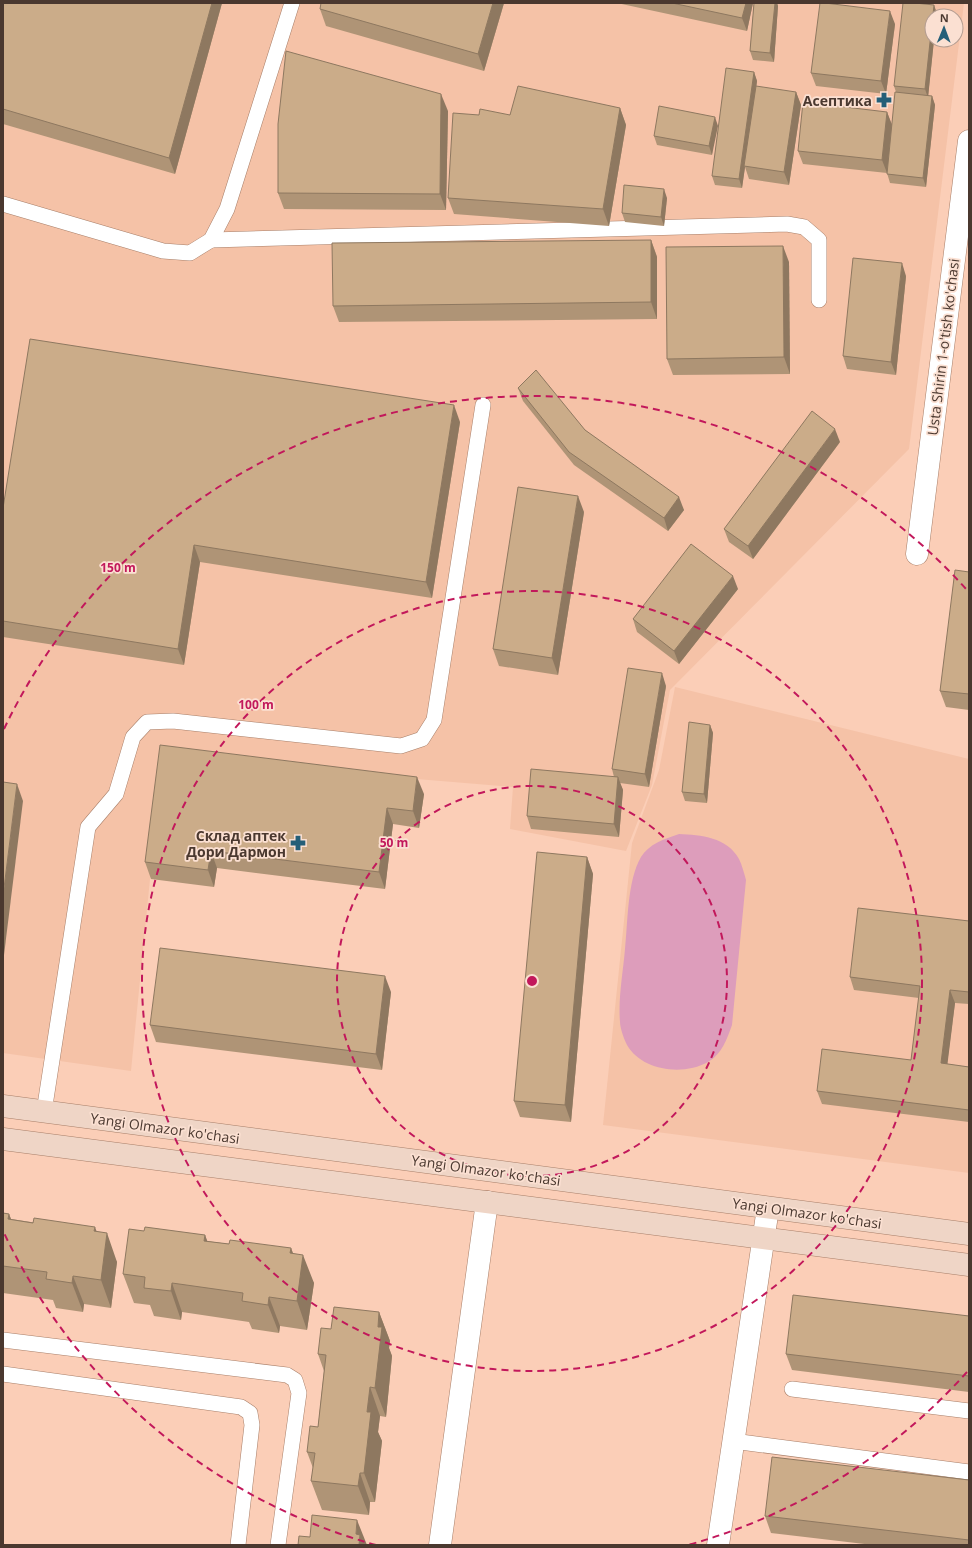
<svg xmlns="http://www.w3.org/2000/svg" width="972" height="1548" viewBox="0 0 972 1548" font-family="'Open Sans',sans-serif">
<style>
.built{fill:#f5c2a7;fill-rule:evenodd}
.green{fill:#dd9dbb}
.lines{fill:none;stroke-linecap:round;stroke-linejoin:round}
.service-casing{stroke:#a87f69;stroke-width:16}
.minor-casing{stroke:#a87f69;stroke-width:23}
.secondary-casing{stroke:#a87f69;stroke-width:23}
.service{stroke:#fff;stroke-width:15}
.minor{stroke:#fff;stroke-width:22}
.secondary{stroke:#efd5c6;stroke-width:22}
.wall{fill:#af9476}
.shaded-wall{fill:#8e7860}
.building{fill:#cbac89;stroke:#8e7860}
.ring{fill:none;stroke:#c2185b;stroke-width:2;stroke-dasharray:7 5}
.labels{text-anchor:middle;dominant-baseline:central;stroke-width:3.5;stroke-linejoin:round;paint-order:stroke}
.poi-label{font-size:14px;font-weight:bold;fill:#4a382f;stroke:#fbe0d2;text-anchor:end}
.street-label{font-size:14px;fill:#4a382f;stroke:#fbe0d2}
.centre{fill:#c2185b;stroke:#fbe0d2;stroke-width:2}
.ring-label{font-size:12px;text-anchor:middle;font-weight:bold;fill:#c2185b;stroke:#fbe0d2;stroke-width:3.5;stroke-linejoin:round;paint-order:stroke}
</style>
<rect width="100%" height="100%" fill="#fbceb7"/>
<g class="built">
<path d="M3,3H964L909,449L670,690L652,785L626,851L510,829L513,787L162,758L131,1071L3,1053ZM932,16H956V40H932Z"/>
<path d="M675,687L969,759V1173L603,1125L632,843L659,770Z"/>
</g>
<path class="green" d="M679,834C701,835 727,837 739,859C742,865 744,873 746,880L732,1025C727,1039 722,1054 708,1062C683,1076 642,1071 627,1045C624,1039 620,1028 620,1022C618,998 623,973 625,949C628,923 627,881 641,857C649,844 664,839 679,834Z"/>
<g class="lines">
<defs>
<g id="service">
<path d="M3,204L163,251L190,253L211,240L227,209L292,3"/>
<path d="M211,240L787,224L804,227L819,240V300"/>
<path d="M44,1112L88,827L116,794L133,737L147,722L173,721L401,746L422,739L434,720L483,405"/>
<path d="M3,1340L287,1375L295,1380L299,1393L278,1545"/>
<path d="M3,1374L241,1407L250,1413L252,1425L238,1545"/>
<path d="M792,1389L969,1411"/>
<path d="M733,1441L969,1472"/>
</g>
<g id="minor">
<path d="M917,554L969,141"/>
<path d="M440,1545L487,1202"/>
<path d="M718,1545L768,1208"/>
</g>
<g id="secondary">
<path d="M3,1106L969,1234"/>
<path d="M3,1139L969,1265"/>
</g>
</defs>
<use href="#service" class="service-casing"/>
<use href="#minor" class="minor-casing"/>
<use href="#secondary" class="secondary-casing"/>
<use href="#service" class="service"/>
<use href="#minor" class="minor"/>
<use href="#secondary" class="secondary"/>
</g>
<g class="wall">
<path d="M3,3H222L175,174L3,124Z"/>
<path d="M504,3L484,71L326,26L320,9Z"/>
<path d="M617,3H753L747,31Z"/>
<path d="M754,3H777L778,6L774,62L753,60L750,51Z"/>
<path d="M934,5L937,14L932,40H934L928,96H932L935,105L926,187L890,183L887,173L803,164L798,151L887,112L892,125L896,92L894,86Z"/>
<path d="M895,24L886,94L816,86L811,73Z"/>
<path d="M754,72L757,81L753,111L796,92L801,105L789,185L749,179L745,167L742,188L715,185L712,176Z"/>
<path d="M620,108L626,125L609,226L454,214L448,198L479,115H510Z"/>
<path d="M448,111L446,210L284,209L278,193Z"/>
<path d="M715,117L712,155L657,145L654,136Z"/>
<path d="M667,198L664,226L625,222L622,213Z"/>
<path d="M651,240L657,257V319L339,322L333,306Z"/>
<path d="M789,262L790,374L673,375L667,359Z"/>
<path d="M906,276L896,375L847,369L843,356Z"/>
<path d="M518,388L585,430L684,510L668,531L574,465L523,401Z"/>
<path d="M460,422L432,598L200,562L184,665L3,637V508Z"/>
<path d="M840,442L753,559L729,542L724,529Z"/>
<path d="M584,512L558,675L499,666L493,649Z"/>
<path d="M969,572V710L946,707L940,691Z"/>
<path d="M738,589L679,664L637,632L633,619Z"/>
<path d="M666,686L649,787L620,783L623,790L619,837L531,829L527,816L614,777L612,769Z"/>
<path d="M710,725L713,733L707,803L685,801L682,792Z"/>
<path d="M424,794L419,828L393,824L385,889L217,868L214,887L151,879L145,862Z"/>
<path d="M587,857L593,874L571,1122L520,1117L514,1101Z"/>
<path d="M969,921V1004L955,1003L947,1064L969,1067V1122L822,1104L817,1091L911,1060L919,998L854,990L850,977Z"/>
<path d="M391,992L382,1070L156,1042L150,1025Z"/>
<path d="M3,1213L9,1214L11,1219L97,1232L117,1262L111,1308L84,1304L83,1312L56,1308L53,1300L3,1293Z"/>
<path d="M144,1231L205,1235L207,1241L229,1244L291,1248L293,1253L314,1283L307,1330L280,1326L279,1333L252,1329L249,1322L182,1312L181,1320L154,1316L150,1305L134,1303L123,1274Z"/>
<path d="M379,1312L390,1341L389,1348L392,1356L386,1417L380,1416L378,1432L382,1441L375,1502H370L369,1515L322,1510L311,1481L313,1468L307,1452L318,1427L324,1371L318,1354L331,1329Z"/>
<path d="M969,1316V1392L792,1370L786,1354Z"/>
<path d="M969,1480V1545H873L771,1533L765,1516Z"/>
</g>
<g class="shaded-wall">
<path d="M212,3H222L175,174L169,158Z"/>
<path d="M493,3H504L484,71L478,54Z"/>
<path d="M746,3H753L747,31L742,18Z"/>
<path d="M775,3H777L778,6L774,62L770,53Z"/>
<path d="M934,5L937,14L936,16H932Z"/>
<path d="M890,11L895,24L886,94L881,81Z"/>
<path d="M932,19V40H934L928,98L925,89Z"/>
<path d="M754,72L757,81L745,166H744L745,167L742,188L739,179Z"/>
<path d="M796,92L801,105L789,185L784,172Z"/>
<path d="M441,94L448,111L446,210L440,194Z"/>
<path d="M932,96L935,105L926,187L923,178Z"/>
<path d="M620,108L626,125L609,226L603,209Z"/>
<path d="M887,112L892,125L887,173L882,160Z"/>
<path d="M715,117L718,126L712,155L709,146Z"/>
<path d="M664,189L667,198L664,226L661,217Z"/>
<path d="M651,240L657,257V319L651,302Z"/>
<path d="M783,246L789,262L790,374L784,357Z"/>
<path d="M902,263L906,276L896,375L891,362Z"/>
<path d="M454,405L460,422L432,598L426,582Z"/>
<path d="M835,429L840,442L753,559L748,546Z"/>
<path d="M578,496L584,512L558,675L552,658Z"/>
<path d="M679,497L684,510L668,531L664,518Z"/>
<path d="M194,545L200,562L184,665L178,649Z"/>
<path d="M733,576L738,589L679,664L674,651Z"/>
<path d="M662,673L666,686L649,787L645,774Z"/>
<path d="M710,725L713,733L707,803L704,794Z"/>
<path d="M417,777L424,794L419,828L413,811Z"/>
<path d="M618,777L623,790L619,837L614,824Z"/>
<path d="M17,784L23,801L3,963V896Z"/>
<path d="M387,808L393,824L385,889L379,872Z"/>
<path d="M211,851L217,868L214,887L208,870Z"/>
<path d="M587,857L593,874L571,1122L565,1105Z"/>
<path d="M385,976L391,992L382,1070L376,1054Z"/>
<path d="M950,990L955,1003L946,1076L941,1063Z"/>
<path d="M9,1214L20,1243L8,1219Z"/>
<path d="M95,1227L104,1252L107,1233L117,1262L111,1308L101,1280L94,1231Z"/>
<path d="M205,1235L216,1264L204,1241Z"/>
<path d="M291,1248L300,1274L303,1255L314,1283L307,1330L297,1301L290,1253Z"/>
<path d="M73,1276L84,1304L83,1312L72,1283Z"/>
<path d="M172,1283L182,1312L181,1320L171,1291Z"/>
<path d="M269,1297L280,1326L279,1333L268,1305Z"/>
<path d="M379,1312L390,1341L389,1348L392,1356L386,1417L375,1388L378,1327Z"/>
<path d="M370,1387L380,1416L378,1432L382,1441L375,1502L364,1473L367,1412Z"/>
<path d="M360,1473L370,1502L369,1515L358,1486Z"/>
<path d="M357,1520L367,1545H359L356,1534Z"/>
</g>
<g class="building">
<path d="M3,3H212L169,158L3,109Z"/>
<path d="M321,3H493L478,54L320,9Z"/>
<path d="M672,3H746L742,18Z"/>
<path d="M754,3H775L770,53L750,51Z"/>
<path d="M820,3H825L890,11L881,81L811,73Z"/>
<path d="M903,3H915L934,5L925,89L894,86Z"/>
<path d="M286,51L441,94L440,194L278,193V124Z"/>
<path d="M726,68L754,72L739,179L712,176Z"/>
<path d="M518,86L620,108L603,209L448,198L453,113L479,115L480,109L510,115Z"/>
<path d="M756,86L796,92L784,172L744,166Z"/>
<path d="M895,92L932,96L923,178L887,174Z"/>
<path d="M803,102L887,112L882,160L798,151Z"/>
<path d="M659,106L715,117L709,146L654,136Z"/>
<path d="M624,185L664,189L661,217L622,213Z"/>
<path d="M651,240V302L333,306L332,243Z"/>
<path d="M783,246L784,357L667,359L666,247Z"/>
<path d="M853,258L902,263L891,362L843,356Z"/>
<path d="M30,339L454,405L426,582L194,545L178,649L3,621V508Z"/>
<path d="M536,370L585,430L679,497L664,518L569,452L518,388Z"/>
<path d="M812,411L835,429L748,546L724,529Z"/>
<path d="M518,487L578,496L552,658L493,649Z"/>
<path d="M691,544L733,576L674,651L633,619Z"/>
<path d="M955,570L969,572V694L940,691Z"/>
<path d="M628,668L662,673L645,774L612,769Z"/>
<path d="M689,722L710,725L704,794L682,792Z"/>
<path d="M160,745L417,777L413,811L387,808L379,872L211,851L208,870L145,862Z"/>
<path d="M531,769L618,777L614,824L527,816Z"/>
<path d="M3,782L17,784L3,896Z"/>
<path d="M537,852L587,857L565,1105L514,1101Z"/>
<path d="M858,908L969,921V992L950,990L941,1063L969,1067V1110L817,1091L822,1049L911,1060L920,986L850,977Z"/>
<path d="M160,948L385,976L376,1054L150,1025Z"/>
<path d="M3,1213L9,1214L8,1219L33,1223L34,1218L95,1227L94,1231L107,1233L101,1280L73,1276L72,1283L46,1279L47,1272L3,1266Z"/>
<path d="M145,1227L205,1235L204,1241L229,1244L230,1240L291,1248L290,1253L303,1255L297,1301L269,1297L268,1305L242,1301L243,1293L172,1283L171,1291L144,1288L145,1277L123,1274L129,1229L144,1231Z"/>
<path d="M793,1295L969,1316V1376L786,1354Z"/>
<path d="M334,1307L379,1312L378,1327H382L375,1388L370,1387L367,1412H371L364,1473H360L358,1486L311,1481L315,1453L307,1452L310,1426L318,1427L326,1355L318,1354L321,1328L331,1329Z"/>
<path d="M772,1457L969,1480V1540L765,1516Z"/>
<path d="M312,1515L357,1520L356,1534L360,1535L359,1545H298L299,1536L310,1537Z"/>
</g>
<g class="ring">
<circle cx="532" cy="981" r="195"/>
<circle cx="532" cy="981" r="390"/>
<path d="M967 1372A585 585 0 0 1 688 1545M376 1545A585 585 0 0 1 4 1233M4 729A585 585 0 0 1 967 590"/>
</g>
<defs>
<symbol id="pharmacy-bare" viewBox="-9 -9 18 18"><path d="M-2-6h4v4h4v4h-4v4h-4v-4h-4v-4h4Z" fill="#255f78" stroke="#fbe0d2" stroke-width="2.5" paint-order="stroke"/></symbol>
</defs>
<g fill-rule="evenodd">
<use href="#pharmacy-bare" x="873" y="89" width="22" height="22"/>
<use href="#pharmacy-bare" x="287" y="832" width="22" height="22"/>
</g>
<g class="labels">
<g class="poi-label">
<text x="872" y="100">Асептика</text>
<text x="286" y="835">Склад аптек<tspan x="286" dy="16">Дори Дармон</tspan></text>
</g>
<g class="street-label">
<text transform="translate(943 347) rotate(-83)">Usta Shirin 1-o'tish ko'chasi</text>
<text transform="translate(165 1128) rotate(8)">Yangi Olmazor ko'chasi</text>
<text transform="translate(486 1170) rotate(8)">Yangi Olmazor ko'chasi</text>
<text transform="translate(807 1213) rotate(8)">Yangi Olmazor ko'chasi</text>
</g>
</g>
<circle cx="532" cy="981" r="6" class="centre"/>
<g class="ring-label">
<text x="118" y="572">150 m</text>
<text x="256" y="709">100 m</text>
<text x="394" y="847">50 m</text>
</g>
<rect width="972" height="1548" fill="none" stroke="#4a382f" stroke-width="8"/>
<g transform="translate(944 28) rotate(1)"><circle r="19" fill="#fbe0d2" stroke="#b49d91"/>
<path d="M0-3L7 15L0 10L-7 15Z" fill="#255f78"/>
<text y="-6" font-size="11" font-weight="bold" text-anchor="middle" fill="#4a382f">N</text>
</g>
</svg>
